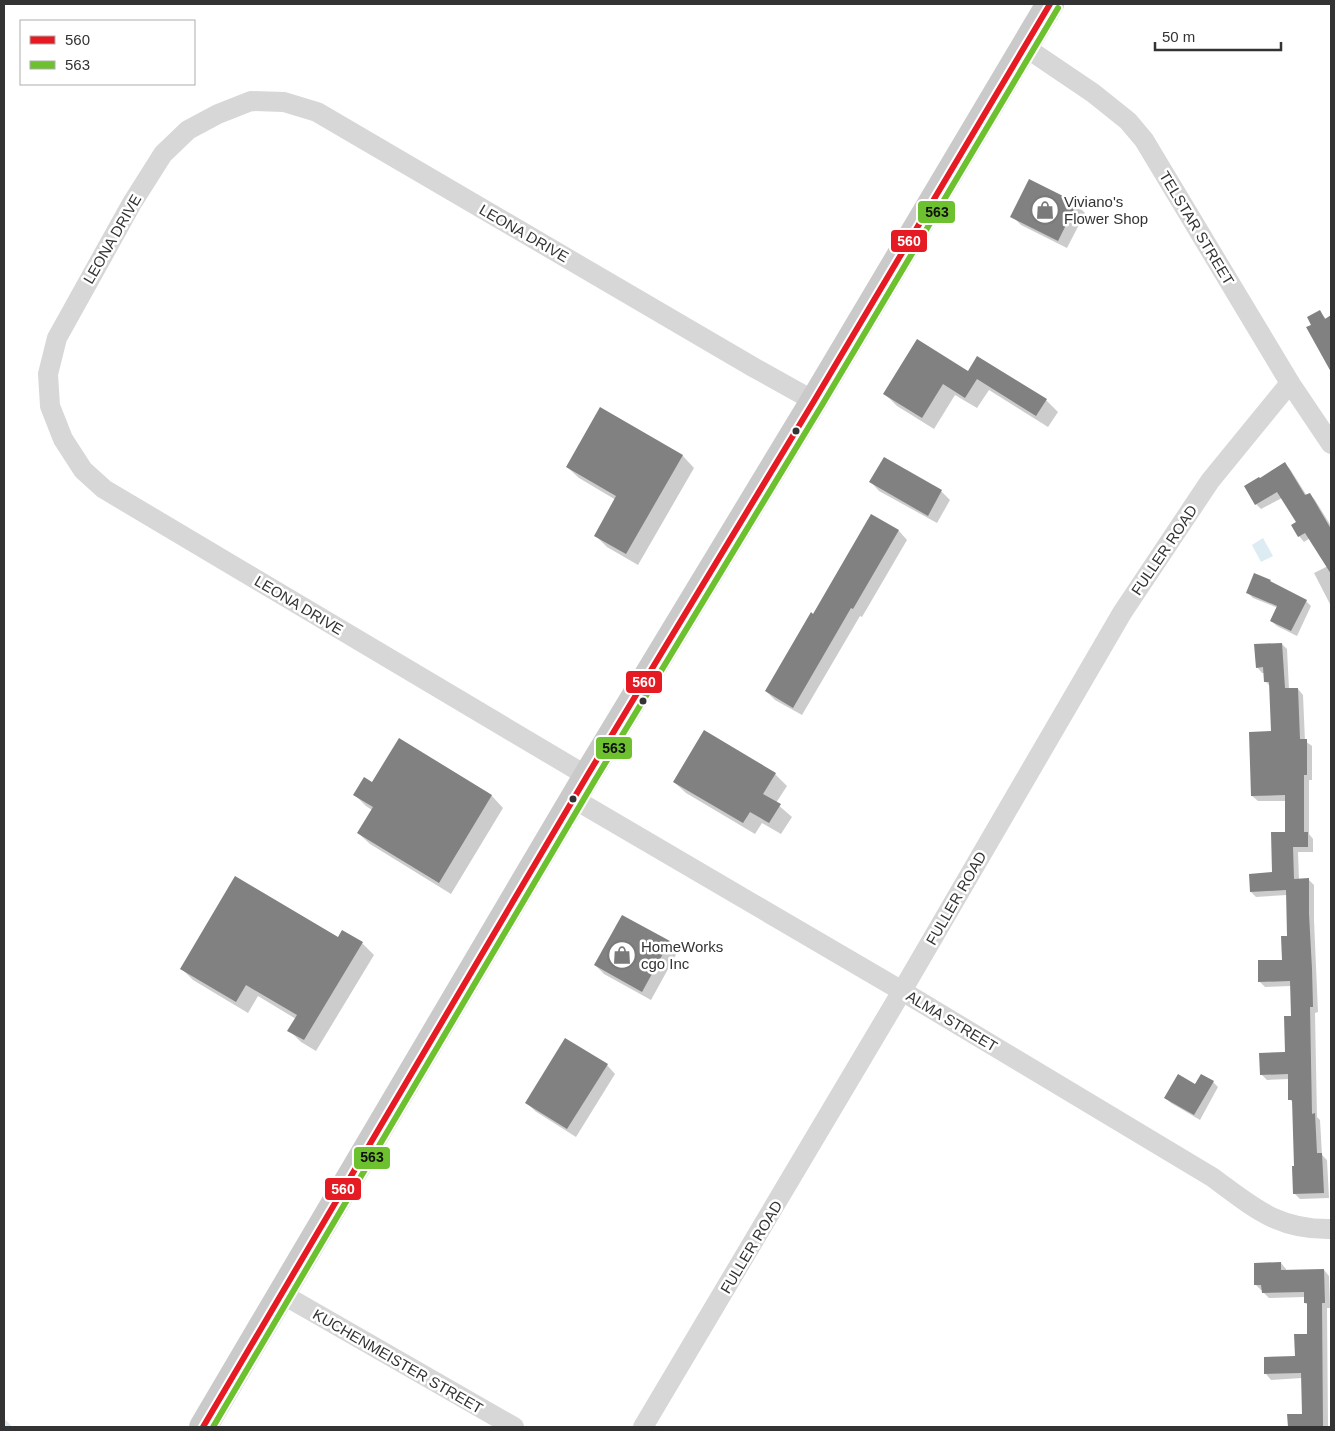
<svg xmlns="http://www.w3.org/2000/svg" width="1335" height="1431" viewBox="0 0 1335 1431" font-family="Helvetica,sans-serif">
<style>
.water{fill:#ddebf3}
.shadow{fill:#0003}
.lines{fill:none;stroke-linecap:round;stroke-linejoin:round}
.stream{stroke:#ddebf3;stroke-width:5}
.building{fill:#818181}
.minor{stroke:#d7d7d7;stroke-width:20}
.primary{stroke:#cacaca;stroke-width:28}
.bus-1-casing{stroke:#fff;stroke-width:10}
.bus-2-casing{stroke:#fff;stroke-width:10}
.bus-1{stroke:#e51a23;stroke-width:6}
.bus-2{stroke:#6dc02e;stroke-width:6}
.bus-dot{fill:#333;stroke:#fff;stroke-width:2}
.labels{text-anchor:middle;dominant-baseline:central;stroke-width:5;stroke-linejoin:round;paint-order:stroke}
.poi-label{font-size:15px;fill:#333;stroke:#fff;text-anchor:start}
.street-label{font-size:15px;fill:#333;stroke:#fff}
.line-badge{stroke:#fff;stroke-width:2}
.badge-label{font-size:14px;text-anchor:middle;font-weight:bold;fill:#fff}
.pale-badge-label{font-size:14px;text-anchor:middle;font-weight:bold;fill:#111}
</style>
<rect width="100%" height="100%" fill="#fff"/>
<path class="water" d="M1263,538L1273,556L1261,562L1252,545Z"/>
<g class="shadow">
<path d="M1076,204L1085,213L1067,248L1021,225L1012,216Z"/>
<path d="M1320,312L1326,319L1331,316V365L1326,360L1313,325Z"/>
<path d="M969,372L1046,400L1058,412L1048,427L989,390L977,408L955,395L934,429L897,406L885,394Z"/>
<path d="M600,409L683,456L694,468L638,565L607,547L595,535L616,500L579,478L567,467Z"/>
<path d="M1285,464L1290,469L1307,496L1310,494L1315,500L1331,526V606L1314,573L1328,566L1310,538L1304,542L1299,536L1297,523L1282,498L1261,509L1256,504Z"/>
<path d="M871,482L941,491L950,500L937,523L879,491Z"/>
<path d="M871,516L899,531L907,540L862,617L860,616L802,715L775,700L766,691L813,615Z"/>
<path d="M1248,593L1306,601L1311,606L1297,636L1277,626L1271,621L1278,608L1253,598Z"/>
<path d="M1282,644L1287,649L1289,689H1298L1303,695L1305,741L1312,746V780H1309V834L1313,839V852H1298L1299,880H1309L1314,885V920L1318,1012L1315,1013L1317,1117L1320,1120L1322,1155L1327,1160L1329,1198L1300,1199L1295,1194V1167L1293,1103L1290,1099L1289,1079L1267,1080L1261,1074L1286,1053L1292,1017V986L1265,987L1259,981L1283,961L1288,937L1287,895L1256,897L1251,892L1273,874L1286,833V801H1258L1252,796L1273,732L1271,687L1265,681L1264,673H1262L1257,667Z"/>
<path d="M399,740L492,796L503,808L451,894L370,844L358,833L372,810L366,806L354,794L372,784Z"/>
<path d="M775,774L787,786L776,803L792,817L781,834L762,823L755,834L686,793L674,782Z"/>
<path d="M622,917L669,942L678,951L651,1000L604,974L595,965Z"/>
<path d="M338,939L362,943L374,955L316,1051L301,1042L289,1030L296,1019L258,996L248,1013L193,980L181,968Z"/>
<path d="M607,1065L615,1074L576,1137L535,1111L527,1103Z"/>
<path d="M1213,1082L1218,1087L1200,1120L1171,1103L1165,1098L1196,1085Z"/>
<path d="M1281,1263L1286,1269V1271L1324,1270L1329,1276L1330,1308H1327L1328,1427H1289V1415H1303L1302,1378L1271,1380L1266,1374L1296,1357L1309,1335L1308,1305L1305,1303V1297L1269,1298L1263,1292V1290H1261L1256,1285Z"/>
</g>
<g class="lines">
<path class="stream" d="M4,1422L9,1427"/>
</g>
<g class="building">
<path d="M1029,179L1077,203L1058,241L1010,217Z"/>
<path d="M1320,310L1325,319L1331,315V372L1306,327L1311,325L1307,317Z"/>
<path d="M917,339L968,371L977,356L1047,399L1036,416L977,379L965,398L943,384L922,418L883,394Z"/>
<path d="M600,407L683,455L626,554L594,536L616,496L566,467Z"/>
<path d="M884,457L942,490L928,516L869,482Z"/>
<path d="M1285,462L1305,495L1310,493L1331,529V574L1305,533L1298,537L1291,525L1296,522L1277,492L1255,505L1244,486L1259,477L1260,478Z"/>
<path d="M871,514L899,530L853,609L851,608L793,708L765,691L811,612L813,614Z"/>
<path d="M1254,573L1271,580L1270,581L1307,600L1291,631L1270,621L1277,606L1246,593Z"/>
<path d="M1282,643L1285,688H1298L1300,739H1307V775H1304V832H1308V847H1293L1294,879L1309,878V914L1312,969L1313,1007H1310L1312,1114L1315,1113L1317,1153H1322L1324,1193L1293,1194L1292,1166H1294L1292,1100H1288V1074L1260,1075L1259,1053L1285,1052L1284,1016H1291L1290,981L1258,982V960H1282L1281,936H1287L1286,890L1250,892L1249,874L1272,872L1271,832H1285V795L1251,796L1249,732L1271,731L1269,682H1264L1263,667L1256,668L1254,644Z"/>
<path d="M704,730L776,773L763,794L781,804L769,823L750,812L743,823L673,782Z"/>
<path d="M399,738L492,795L439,883L357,833L373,807L353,795L364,777L372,782Z"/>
<path d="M235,876L338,937L342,930L363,942L304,1040L287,1031L297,1015L246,985L236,1002L180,969Z"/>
<path d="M622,915L670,941L642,992L594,965Z"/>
<path d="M565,1038L608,1064L567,1129L525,1103Z"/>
<path d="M1178,1074L1195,1084L1201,1074L1214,1081L1194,1115L1164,1098Z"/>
<path d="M1281,1262V1270L1324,1269L1325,1303H1322L1323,1427H1288L1287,1414H1302L1301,1373L1264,1374V1357L1295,1356L1294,1334H1307V1303H1304V1292L1262,1293L1261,1285H1254V1263Z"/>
</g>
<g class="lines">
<g class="minor">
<path d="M1025,47L1093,93L1128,121L1144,140L1290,383L1331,444"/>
<path d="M587,776L104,489L83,470L63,439L50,406L48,374L57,338L132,203L163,154L188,130L218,114L251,101L284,102L317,112L753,367L814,401"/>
<path d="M574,799L902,991L1212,1177C1253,1207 1277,1230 1331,1229"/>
<path d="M282,1294L514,1427"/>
<path d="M643,1427L902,991L1122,613L1210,481L1290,383"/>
</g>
<path class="primary" d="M203,1427L587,776L814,401L1050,4"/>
<defs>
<path id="bus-1" d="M203,1427L587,776L814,401L1050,4"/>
<path id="bus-2" d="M213,1427L595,780L822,405L1058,8"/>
</defs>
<use href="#bus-1" class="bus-1-casing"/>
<use href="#bus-2" class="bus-2-casing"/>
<use href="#bus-1" class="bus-1"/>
<use href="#bus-2" class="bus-2"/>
</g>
<defs>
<symbol id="shop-ring" viewBox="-11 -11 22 22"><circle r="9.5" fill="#fff" stroke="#7a7a7a" stroke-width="1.5"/><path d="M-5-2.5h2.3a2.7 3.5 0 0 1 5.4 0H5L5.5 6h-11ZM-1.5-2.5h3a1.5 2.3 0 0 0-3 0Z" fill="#7a7a7a"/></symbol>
</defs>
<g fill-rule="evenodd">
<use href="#shop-ring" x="1029" y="194" width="32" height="32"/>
<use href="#shop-ring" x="606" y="939" width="32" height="32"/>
</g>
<g class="bus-dot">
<circle cx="796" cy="431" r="4.5"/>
<circle cx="643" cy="701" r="4.5"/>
<circle cx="573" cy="799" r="4.5"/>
</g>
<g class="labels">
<g class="poi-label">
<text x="1064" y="201">Viviano's<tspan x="1064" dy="17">Flower Shop</tspan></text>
<text x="641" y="946">HomeWorks<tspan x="641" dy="17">cgo Inc</tspan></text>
</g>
<g class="street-label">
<text transform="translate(1197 228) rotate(59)">TELSTAR STREET</text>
<text transform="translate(524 233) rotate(30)">LEONA DRIVE</text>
<text transform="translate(112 239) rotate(-60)">LEONA DRIVE</text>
<text transform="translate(1164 550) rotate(-56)">FULLER ROAD</text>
<text transform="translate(299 605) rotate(31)">LEONA DRIVE</text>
<text transform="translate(956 898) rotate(-60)">FULLER ROAD</text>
<text transform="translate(952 1021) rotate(31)">ALMA STREET</text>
<text transform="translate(751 1247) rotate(-59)">FULLER ROAD</text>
<text transform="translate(398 1361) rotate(30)">KUCHENMEISTER STREET</text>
</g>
</g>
<g class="line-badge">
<rect x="917" y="200" width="39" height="24" rx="5" fill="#6dc02e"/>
<rect x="890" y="229" width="38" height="24" rx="5" fill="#e51a23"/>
<rect x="625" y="670" width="38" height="24" rx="5" fill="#e51a23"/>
<rect x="595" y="736" width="38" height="24" rx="5" fill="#6dc02e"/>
<rect x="353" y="1146" width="38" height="24" rx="5" fill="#6dc02e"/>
<rect x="324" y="1177" width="38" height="24" rx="5" fill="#e51a23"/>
</g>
<g class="badge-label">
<text x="909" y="246">560</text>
<text x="644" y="687">560</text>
<text x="343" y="1194">560</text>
</g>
<g class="pale-badge-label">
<text x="937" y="217">563</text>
<text x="614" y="753">563</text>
<text x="372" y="1162">563</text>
</g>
<rect width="1335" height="1431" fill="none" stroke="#333333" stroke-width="10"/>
<rect x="20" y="20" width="175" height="65" fill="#ffffff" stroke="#adadad"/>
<rect x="30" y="36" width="25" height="8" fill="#e51a23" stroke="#adadad"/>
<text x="65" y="45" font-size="15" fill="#333333">560</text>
<rect x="30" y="61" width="25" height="8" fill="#6dc02e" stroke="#adadad"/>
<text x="65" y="70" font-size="15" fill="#333333">563</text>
<path d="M1155 42v8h126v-8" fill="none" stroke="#333333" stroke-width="2.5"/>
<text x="1162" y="42" font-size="15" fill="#333333" stroke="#ffffff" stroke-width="4" paint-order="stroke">50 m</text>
</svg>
